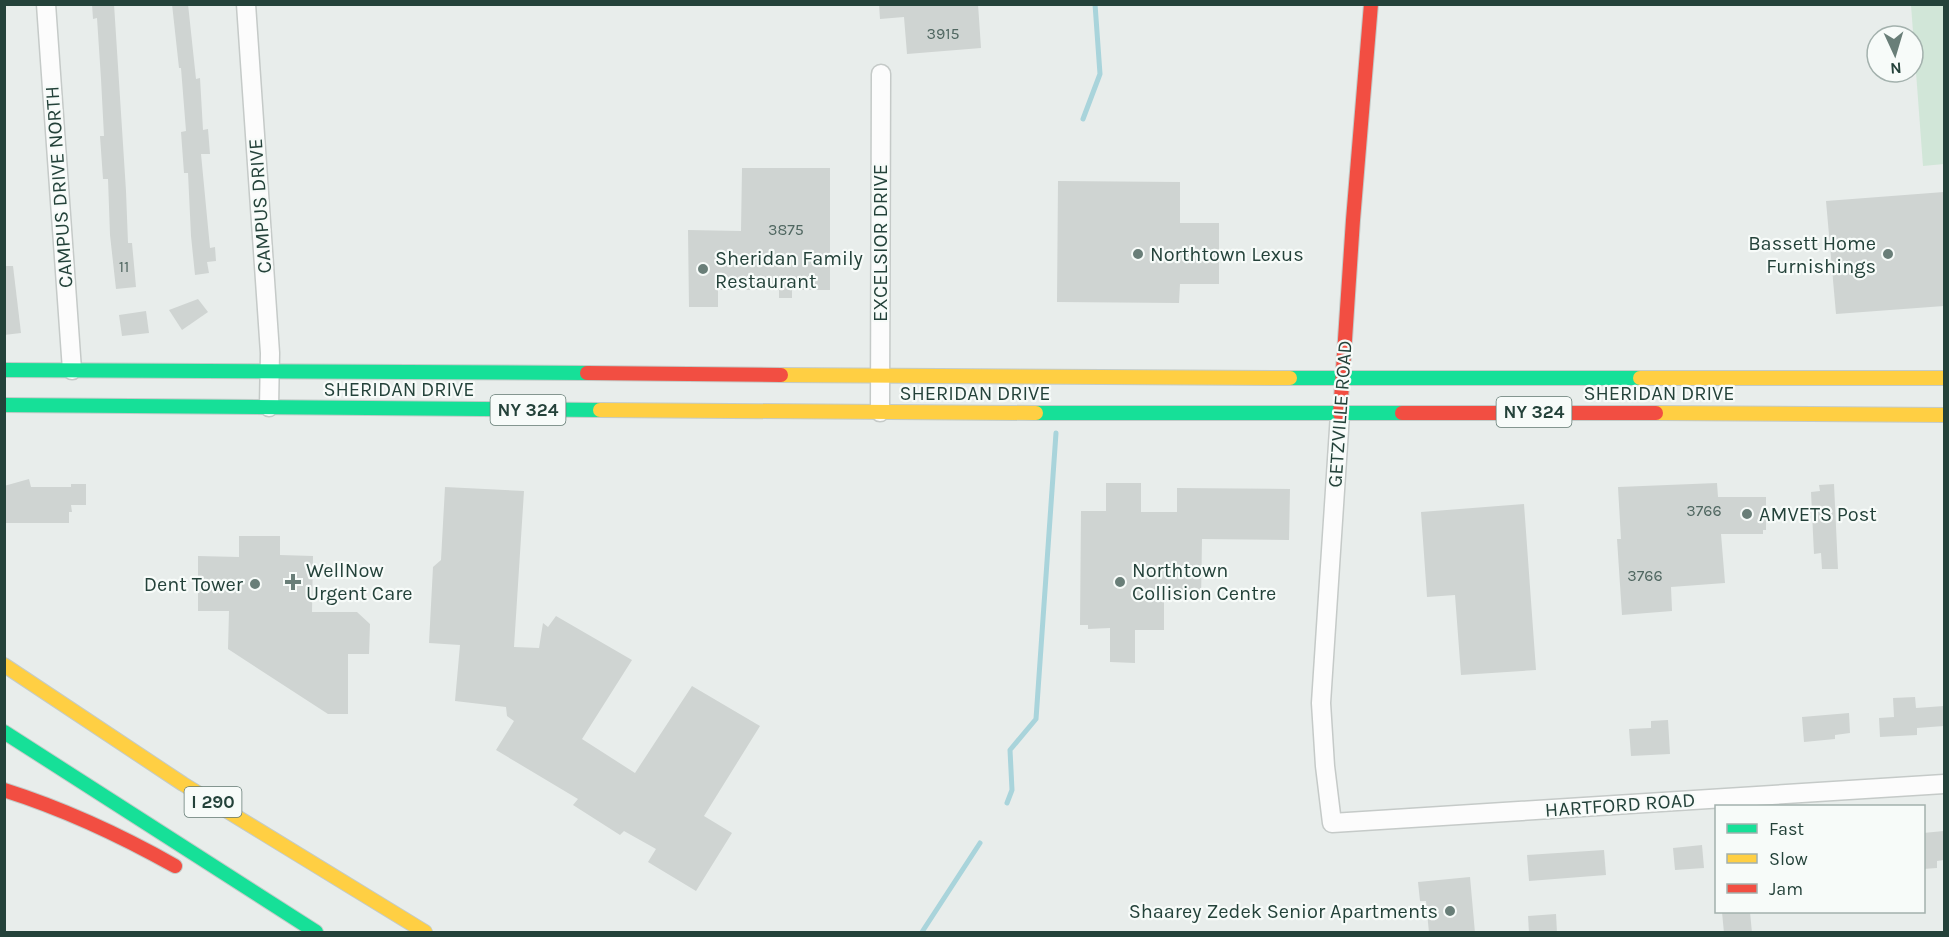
<svg xmlns="http://www.w3.org/2000/svg" width="1949" height="937" viewBox="0 0 1949 937" font-family="Karla,sans-serif">
<style>
.green{fill:#d1e6d8}
.lines{fill:none;stroke-linecap:round;stroke-linejoin:round}
.stream{stroke:#a9d4db;stroke-width:5}
.building{fill:#cfd4d2}
.street-casing{stroke:#c5cac8;stroke-width:21}
.fast-casing{stroke:#c3cbc8;stroke-width:16}
.slow-casing{stroke:#c3cbc8;stroke-width:16}
.jam-casing{stroke:#c3cbc8;stroke-width:16}
.street{stroke:#fcfcfc;stroke-width:18}
.fast{stroke:#16e098;stroke-width:14}
.slow{stroke:#ffcf43;stroke-width:14}
.jam{stroke:#f24e42;stroke-width:14}
.poi-dot{fill:#697e78;stroke:#f7fbf9;stroke-width:2}
.labels{text-anchor:middle;dominant-baseline:central;stroke-width:4.5;stroke-linejoin:round;paint-order:stroke}
.number-label{font-size:16px;fill:#506761}
.shield{fill:#f7fbf9;stroke:#637a73;stroke-width:1.5}
.shield-label{font-size:18px;font-weight:bold;fill:#24423a}
.street-label{font-size:20px;fill:#24423a;stroke:#f7fbf9}
.poi-label{font-size:20px;fill:#24423a;stroke:#f7fbf9;text-anchor:start}
</style>
<rect width="100%" height="100%" fill="#e8edeb"/>
<path class="green" d="M1911,5H1944V164L1923,166Z"/>
<g class="lines">
<g class="stream">
<path d="M1083,119L1100,74L1095,4"/>
<path d="M1007,803L1012,790L1010,750L1036,719L1056,433"/>
<path d="M922,932L980,843"/>
</g>
</g>
<g class="building">
<path d="M92,4H114L126,191L128,243H132L136,287L116,289L110,235L108,179H103L100,136H104L101,79L97,18L93,19Z"/>
<path d="M172,4H188L196,79L200,78L203,130L208,129L210,154H201L210,248L215,247L216,261L207,262L209,273L195,275L191,236L188,173H184L181,132L186,131L181,68H179Z"/>
<path d="M879,4H978L981,48L907,54L904,17L880,19Z"/>
<path d="M742,168H830V290H792V298H779V290H718V307H689L688,230L741,231Z"/>
<path d="M1058,181L1180,182V223H1219V284H1180L1179,303L1057,302Z"/>
<path d="M1944,192V306L1836,314L1826,201Z"/>
<path d="M4,266H13L21,333L4,335Z"/>
<path d="M198,299L208,312L182,330L169,310Z"/>
<path d="M146,311L149,333L122,336L119,315Z"/>
<path d="M29,479L31,487H71V484H86V505H71L72,512H69V523H4V486Z"/>
<path d="M1106,483H1141V512H1177V488L1290,489L1289,540L1202,539L1201,600L1164,599V630H1135V663L1110,662V628L1088,629V625H1080L1081,511H1106Z"/>
<path d="M1717,483L1718,497H1766V530H1763V534H1721L1725,583L1671,587L1672,611L1622,615L1617,539H1621L1618,487Z"/>
<path d="M1834,484L1838,569H1822L1821,553L1814,554L1811,492L1820,491L1819,485Z"/>
<path d="M445,487L524,491L514,647L539,648L543,623L548,627L556,616L632,660L582,739L635,773L692,686L760,726L704,816L732,833L696,891L648,862L656,849L624,831L620,835L573,805L578,799L496,750L514,721L507,716L506,707L455,701L460,645L429,643L433,567L441,560Z"/>
<path d="M1524,504L1536,670L1461,675L1455,595L1427,597L1421,512Z"/>
<path d="M239,536H280V555L313,556L312,612H357L370,624L369,654H348V714H328L228,649L229,611H198V556L239,557Z"/>
<path d="M1915,697L1916,708L1944,706V726L1917,728V735L1880,737L1879,718L1894,717L1893,698Z"/>
<path d="M1849,713L1850,733L1835,735V739L1804,742L1802,717Z"/>
<path d="M1668,720L1670,754L1631,756L1629,729L1651,728V721Z"/>
<path d="M1944,831V860L1937,861V868L1923,869V833Z"/>
<path d="M1702,845L1704,868L1675,870L1673,848Z"/>
<path d="M1604,850L1606,875L1529,881L1527,855Z"/>
<path d="M1470,877L1475,933H1429L1426,901H1420L1418,882Z"/>
<path d="M1722,912H1750L1752,933H1724Z"/>
<path d="M1556,914L1557,933H1529L1528,916Z"/>
</g>
<g class="lines">
<defs>
<g id="street">
<path d="M46,4L72,370"/>
<path d="M246,4L270,353L269,407"/>
<path d="M880,412L881,74"/>
<path d="M1340,414L1321,703L1325,766L1332,823L1944,784"/>
</g>
<g id="fast">
<path d="M4,370L587,373"/>
<path d="M1290,378H1640"/>
<path d="M4,405L600,410"/>
<path d="M1036,413H1402"/>
<path d="M4,732L316,932"/>
</g>
<g id="slow">
<path d="M781,375L1290,378"/>
<path d="M1640,378H1944"/>
<path d="M600,410L1036,413"/>
<path d="M1656,413L1944,415"/>
<path d="M4,665L183,784L425,932"/>
</g>
<g id="jam">
<path d="M587,373L781,375"/>
<path d="M1402,413H1656"/>
<path d="M1340,414L1353,220L1371,4"/>
<path d="M4,790C64,809 120,835 175,866"/>
</g>
</defs>
<use href="#street" class="street-casing"/>
<use href="#fast" class="fast-casing"/>
<use href="#slow" class="slow-casing"/>
<use href="#jam" class="jam-casing"/>
<use href="#street" class="street"/>
<use href="#fast" class="fast"/>
<use href="#slow" class="slow"/>
<use href="#jam" class="jam"/>
</g>
<g class="poi-dot">
<circle cx="1138" cy="254" r="6"/>
<circle cx="1888" cy="254" r="6"/>
<circle cx="703" cy="269" r="6"/>
<circle cx="1747" cy="514" r="6"/>
<path d="M290 573h6v6h6v6h-6v6h-6v-6h-6v-6h6z"/>
<circle cx="1120" cy="582" r="6"/>
<circle cx="255" cy="584" r="6"/>
<circle cx="1450" cy="911" r="6"/>
</g>
<g class="labels">
<g class="number-label">
<text x="943" y="33">3915</text>
<text x="786" y="229">3875</text>
<text x="124" y="266">11</text>
<text x="1704" y="510">3766</text>
<text x="1645" y="575">3766</text>
</g>
<g class="shield">
<rect x="490.5" y="395" width="75" height="30" rx="4.5"/>
<rect x="1496.5" y="397" width="75" height="30" rx="4.5"/>
<rect x="184.5" y="787" width="57" height="30" rx="4.5"/>
</g>
<g class="shield-label">
<text x="528" y="410">NY 324</text>
<text x="1534" y="412">NY 324</text>
<text x="213" y="802">I 290</text>
</g>
<g class="street-label">
<text transform="translate(59 187) rotate(-94)">CAMPUS DRIVE NORTH</text>
<text transform="translate(260 206) rotate(-94)">CAMPUS DRIVE</text>
<text transform="translate(880 243) rotate(-90)">EXCELSIOR DRIVE</text>
<text x="399" y="389">SHERIDAN DRIVE</text>
<text x="975" y="393">SHERIDAN DRIVE</text>
<text x="1659" y="393">SHERIDAN DRIVE</text>
<text transform="translate(1340 414) rotate(-86)">GETZVILLE ROAD</text>
<text transform="translate(1620 805) rotate(-4)">HARTFORD ROAD</text>
</g>
<g class="poi-label">
<text x="1876" y="243" text-anchor="end">Bassett Home<tspan x="1876" dy="23">Furnishings</tspan></text>
<text x="1150" y="254">Northtown Lexus</text>
<text x="715" y="258">Sheridan Family<tspan x="715" dy="23">Restaurant</tspan></text>
<text x="1759" y="514">AMVETS Post</text>
<text x="306" y="570">WellNow<tspan x="306" dy="23">Urgent Care</tspan></text>
<text x="1132" y="570">Northtown<tspan x="1132" dy="23">Collision Centre</tspan></text>
<text x="243" y="584" text-anchor="end">Dent Tower</text>
<text x="1438" y="911" text-anchor="end">Shaarey Zedek Senior Apartments</text>
</g>
</g>
<rect width="1949" height="937" fill="none" stroke="#24423a" stroke-width="12"/>
<rect x="1715" y="805" width="210" height="108" fill="#f7fbf9" stroke="#a3b1ad" stroke-width="1.5"/>
<rect x="1727" y="824" width="30" height="9" fill="#16e098" stroke="#a3b1ad" stroke-width="1.5"/>
<text x="1769" y="835" font-size="18" fill="#24423a">Fast</text>
<rect x="1727" y="854" width="30" height="9" fill="#ffcf43" stroke="#a3b1ad" stroke-width="1.5"/>
<text x="1769" y="865" font-size="18" fill="#24423a">Slow</text>
<rect x="1727" y="884" width="30" height="9" fill="#f24e42" stroke="#a3b1ad" stroke-width="1.5"/>
<text x="1769" y="895" font-size="18" fill="#24423a">Jam</text>
<g transform="translate(1895 54) rotate(176)"><circle r="28" fill="#f7fbf9" stroke="#a3b1ad" stroke-width="1.5"/>
<path d="M0-4.5L10 22L0 15L-10 22Z" fill="#697e78"/>
<text y="-9" font-size="16" font-weight="bold" text-anchor="middle" fill="#24423a">N</text>
</g>
</svg>
